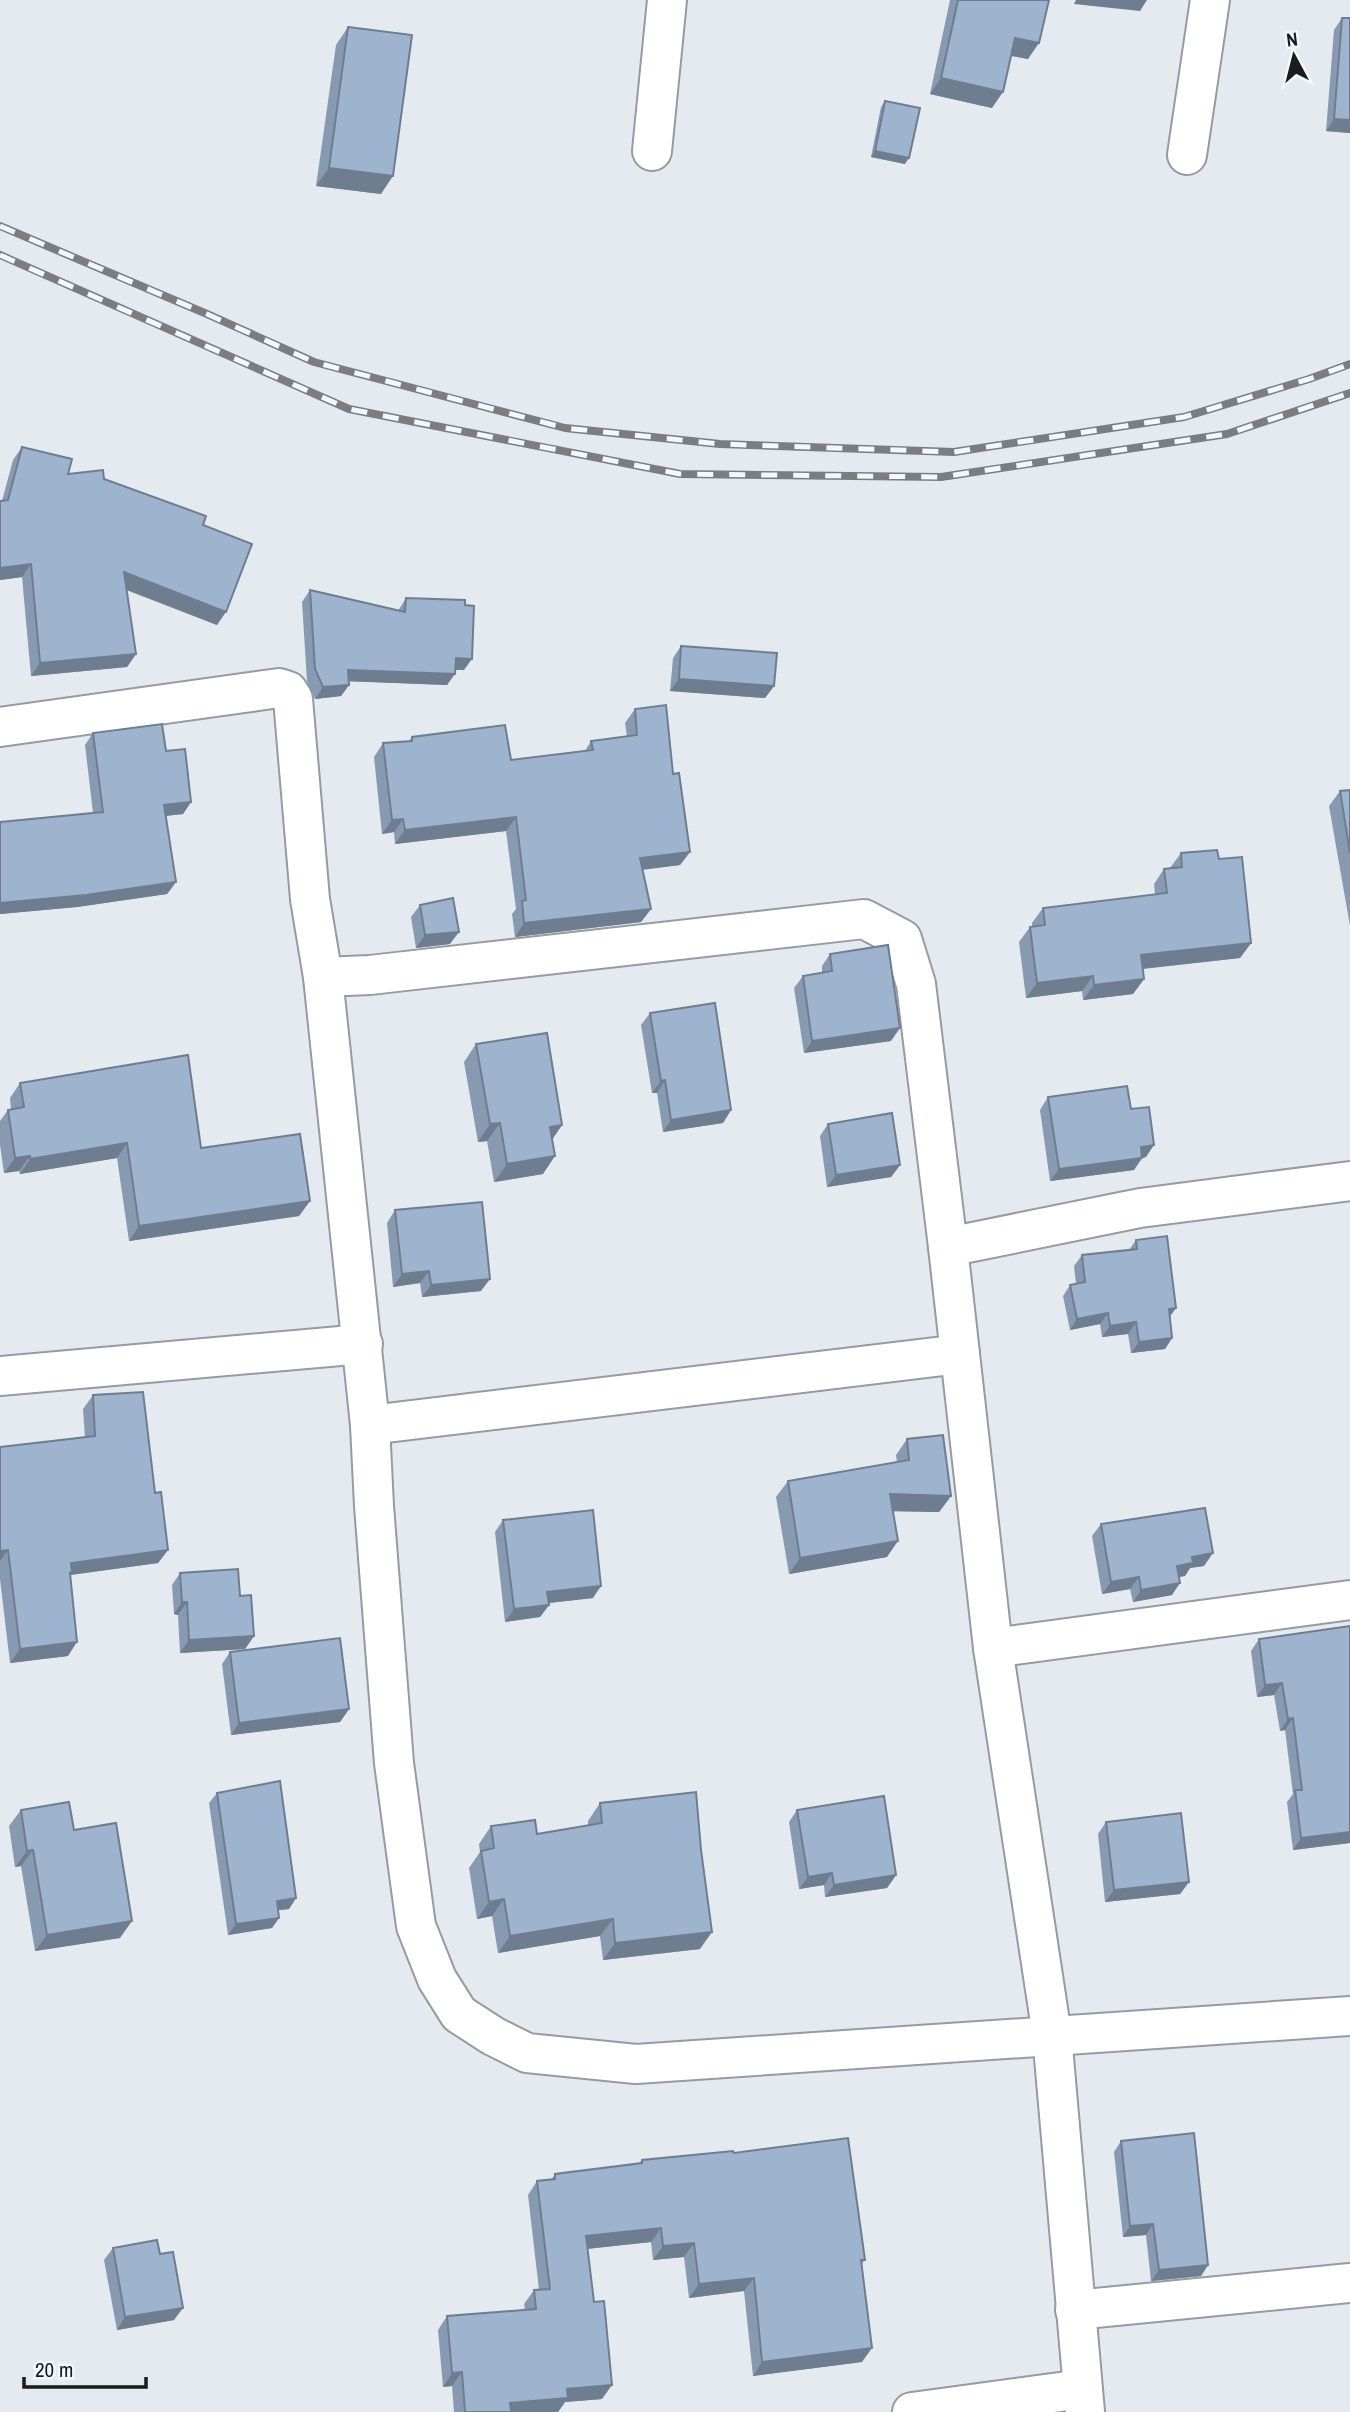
<svg xmlns="http://www.w3.org/2000/svg" width="1350" height="2412" viewBox="0 0 1350 2412" font-family="'Archivo Narrow',sans-serif">
<style>
.lines{fill:none;stroke-linecap:round;stroke-linejoin:round}
.minor-casing{stroke:#969ba1;stroke-width:42}
.minor{stroke:#fff;stroke-width:38}
.rail-casing{stroke:#7a7e82;stroke-width:8}
.rail{stroke:#f2f8ff;stroke-width:5;stroke-dasharray:16;stroke-linecap:butt}
.wall{fill:#889ab1}
.shaded-wall{fill:#6f7d90}
.building{fill:#9eb3ce;stroke:#6f7d90;stroke-width:2}
</style>
<rect width="100%" height="100%" fill="#e5eaf1"/>
<g class="lines">
<defs>
<g id="minor">
<path d="M652,151L667,0"/>
<path d="M1187,155L1210,0"/>
<path d="M0,727L279,688L288,691L293,699L310,899L323,977L370,1425L374,1506L394,1763L416,1926L437,1979L459,2014L493,2036L527,2053L636,2064L1350,2016"/>
<path d="M323,977L370,975L864,919L902,939L916,984L948,1247L993,1648L1052,2035L1085,2412"/>
<path d="M948,1247L1140,1208L1350,1181"/>
<path d="M0,1376L363,1344"/>
<path d="M370,1425L960,1354"/>
<path d="M993,1648L1350,1600"/>
<path d="M1075,2310L1350,2283"/>
<path d="M912,2412L1082,2389"/>
</g>
</defs>
<use href="#minor" class="minor-casing"/>
<use href="#minor" class="minor"/>
<defs>
<g id="rail">
<path d="M0,226L207,314L314,362L565,428L720,444L954,452L1184,417L1309,379L1350,364"/>
<path d="M0,255L349,409L680,474L941,477L1227,434L1350,393"/>
</g>
</defs>
<use href="#rail" class="rail-casing"/>
<use href="#rail" class="rail"/>
</g>
<g class="wall">
<path d="M950,0H1049L1028,59L1011,56L992,108L930,94Z"/>
<path d="M1342,18H1350V133L1326,131L1334,30Z"/>
<path d="M348,27L381,194L316,186L336,45Z"/>
<path d="M885,101L905,164L871,157L881,107Z"/>
<path d="M22,447L68,474L104,479L203,525L217,625L126,590L136,654L127,667L31,676L22,577L0,580V501H2L13,460Z"/>
<path d="M310,590L398,611L406,598L464,670H455L447,685L349,681V685L341,696L315,699L307,681L302,602Z"/>
<path d="M681,646L774,686L765,698L670,691L673,658Z"/>
<path d="M635,709L673,774L690,852L680,865L642,870L651,909L641,922L515,937L512,914L516,909L506,831L395,844L394,832L382,834L374,757L383,743L408,742L412,737L511,760L585,751L591,741L627,736L625,723Z"/>
<path d="M93,733L166,751L191,802L183,814L165,816L176,882L167,894L77,907L0,914V822L93,813L85,745Z"/>
<path d="M1350,790V926L1329,806L1340,791Z"/>
<path d="M1181,853L1219,859L1251,943L1240,958L1143,969L1144,979L1133,994L1083,1000L1082,991L1026,998L1019,942L1030,927L1032,926V923L1043,908L1155,894L1154,884L1164,869L1170,868Z"/>
<path d="M420,905L450,944L416,948L411,917Z"/>
<path d="M830,954L891,1041L804,1053L794,988L803,976L822,973V966Z"/>
<path d="M650,1013L731,1110L723,1123L663,1132L657,1093H652L641,1025Z"/>
<path d="M476,1044L562,1125L552,1139L543,1174L494,1182L487,1141L478,1142L464,1062Z"/>
<path d="M20,1083L201,1148L310,1201L299,1216L129,1241L117,1158L20,1174L19,1171L4,1173L0,1145V1121L8,1110H11L10,1098Z"/>
<path d="M1048,1097L1131,1109L1146,1157L1142,1158L1134,1170L1050,1181L1040,1110Z"/>
<path d="M828,1124L900,1165L891,1177L827,1187L820,1136Z"/>
<path d="M395,1210L481,1291L422,1297L420,1283L393,1287L387,1223Z"/>
<path d="M1136,1240L1176,1308L1170,1316L1172,1338L1165,1349L1131,1353L1128,1334L1102,1337L1100,1324L1070,1330L1063,1296L1070,1285L1076,1284L1074,1266L1082,1255L1129,1250Z"/>
<path d="M93,1395L155,1493L168,1550L158,1563L70,1575L68,1656L10,1663L0,1579V1447L85,1438L83,1409Z"/>
<path d="M907,1439L951,1496L939,1512L893,1511L887,1557L789,1574L776,1497L788,1481L897,1463L896,1455Z"/>
<path d="M503,1520L593,1598L549,1603V1605L540,1617L505,1622L495,1532Z"/>
<path d="M1101,1524L1204,1566L1190,1568L1185,1576L1179,1577L1172,1595L1133,1602L1130,1589L1102,1594L1092,1536Z"/>
<path d="M180,1573L240,1596L254,1636L245,1649L180,1653L178,1615L174,1614L172,1585Z"/>
<path d="M1350,1626V1843L1293,1850L1287,1802L1293,1794L1285,1730L1280,1731L1274,1695L1257,1697L1251,1651L1259,1639Z"/>
<path d="M230,1652L349,1709L340,1722L231,1735L222,1664Z"/>
<path d="M217,1793L296,1898L289,1909L278,1910L279,1918L272,1928L228,1935L209,1803Z"/>
<path d="M600,1803L700,1949L603,1960L600,1936L498,1953L492,1916L477,1919L469,1868L480,1852L479,1844L491,1826L537,1834L588,1825V1821Z"/>
<path d="M21,1810L74,1830L120,1938L35,1951L21,1866L15,1867L9,1826Z"/>
<path d="M797,1810L896,1875L887,1888L825,1897L824,1885L799,1889L789,1822Z"/>
<path d="M1106,1822L1189,1882L1180,1894L1105,1902L1098,1834Z"/>
<path d="M1121,2141L1208,2265L1201,2276L1151,2281L1146,2235L1123,2237L1114,2152Z"/>
<path d="M734,2153L865,2260L861,2265L862,2362L753,2376L744,2291L689,2298L684,2257L653,2260L651,2242L587,2249L602,2399L565,2402L558,2412H454L452,2386L443,2387L438,2330L447,2316L525,2310L524,2304L534,2290H539L528,2195L537,2181L551,2180L555,2174L639,2163L642,2160Z"/>
<path d="M113,2248L160,2254L174,2320L117,2330L104,2260Z"/>
</g>
<g class="shaded-wall">
<path d="M1076,0H1147L1140,11L1074,4Z"/>
<path d="M1015,38L1039,43L1028,59L1004,54Z"/>
<path d="M941,78L1003,92L992,108L930,94Z"/>
<path d="M1334,119L1350,120V133L1326,131Z"/>
<path d="M875,151L909,158L905,164L871,157Z"/>
<path d="M329,168L393,176L381,194L316,186Z"/>
<path d="M31,564L22,577L0,580V568Z"/>
<path d="M124,572L226,612L217,625L115,585Z"/>
<path d="M136,654L127,667L31,676L40,663Z"/>
<path d="M456,658L472,659L464,670L448,669Z"/>
<path d="M348,670L455,674L447,685L340,681Z"/>
<path d="M679,679L774,686L765,698L670,691Z"/>
<path d="M349,685L341,696L315,699L323,687Z"/>
<path d="M191,802L183,814L155,817L164,805Z"/>
<path d="M516,817L506,831L395,844L405,830Z"/>
<path d="M403,819L394,832L382,834L392,820Z"/>
<path d="M690,852L680,865L630,871L640,858Z"/>
<path d="M176,882L167,894L77,907L0,914V903Z"/>
<path d="M651,909L641,922L515,937L524,923Z"/>
<path d="M459,932L450,944L416,948L425,935Z"/>
<path d="M1251,943L1240,958L1130,970L1141,955Z"/>
<path d="M1093,976L1082,991L1026,998L1037,983Z"/>
<path d="M1144,979L1133,994L1083,1000L1094,985Z"/>
<path d="M900,1028L891,1041L804,1053L812,1041Z"/>
<path d="M665,1080L657,1093H652L661,1081Z"/>
<path d="M731,1110L723,1123L663,1132L671,1120Z"/>
<path d="M500,1123L487,1141L478,1142L490,1124Z"/>
<path d="M562,1125L550,1143V1127Z"/>
<path d="M127,1143L117,1158L20,1174L30,1159Z"/>
<path d="M1154,1145L1146,1157L1142,1158L1134,1170L1050,1181L1059,1169L1141,1147Z"/>
<path d="M30,1156L19,1171L4,1173L15,1158Z"/>
<path d="M555,1156L543,1174L494,1182L507,1164Z"/>
<path d="M900,1165L891,1177L827,1187L836,1175Z"/>
<path d="M310,1201L299,1216L129,1241L139,1226Z"/>
<path d="M429,1271L420,1283L393,1287L402,1274Z"/>
<path d="M490,1279L481,1291L422,1297L431,1285Z"/>
<path d="M1176,1308L1168,1319L1169,1309Z"/>
<path d="M1108,1313L1100,1324L1070,1330L1077,1319Z"/>
<path d="M1136,1322L1128,1334L1102,1337L1110,1326Z"/>
<path d="M1172,1338L1165,1349L1131,1353L1139,1342Z"/>
<path d="M890,1494L951,1496L939,1512L878,1511Z"/>
<path d="M898,1541L887,1557L789,1574L800,1558Z"/>
<path d="M8,1550L0,1561V1551Z"/>
<path d="M168,1550L158,1563L70,1575L63,1586L71,1563Z"/>
<path d="M1213,1553L1204,1566L1190,1568L1185,1576L1169,1578L1177,1566L1192,1557Z"/>
<path d="M1139,1577L1130,1589L1102,1594L1111,1582Z"/>
<path d="M1180,1583L1172,1595L1133,1602L1141,1590Z"/>
<path d="M601,1586L593,1598L539,1604L547,1592Z"/>
<path d="M182,1602H187L178,1615L174,1614Z"/>
<path d="M549,1605L540,1617L505,1622L514,1609Z"/>
<path d="M254,1636L245,1649L180,1653L189,1640Z"/>
<path d="M77,1642L68,1656L10,1663L20,1649Z"/>
<path d="M1282,1683L1274,1695L1257,1697L1265,1685Z"/>
<path d="M349,1709L340,1722L231,1735L239,1723Z"/>
<path d="M1293,1718L1285,1730L1280,1731L1288,1719Z"/>
<path d="M1350,1832V1843L1293,1850L1301,1838Z"/>
<path d="M33,1850L21,1866L15,1867L27,1851Z"/>
<path d="M832,1873L824,1885L799,1889L808,1877Z"/>
<path d="M896,1875L887,1888L825,1897L834,1885Z"/>
<path d="M1189,1882L1180,1894L1105,1902L1114,1890Z"/>
<path d="M296,1898L289,1909L270,1911L277,1901Z"/>
<path d="M504,1899L492,1916L477,1919L489,1902Z"/>
<path d="M279,1918L272,1928L228,1935L236,1924Z"/>
<path d="M613,1919L600,1936L498,1953L510,1936Z"/>
<path d="M132,1921L120,1938L35,1951L47,1935Z"/>
<path d="M712,1932L700,1949L603,1960L615,1943Z"/>
<path d="M1153,2224L1146,2235L1123,2237L1130,2226Z"/>
<path d="M661,2228L651,2242L576,2250L586,2236Z"/>
<path d="M694,2243L684,2257L653,2260L663,2246Z"/>
<path d="M1208,2265L1201,2276L1151,2281L1159,2270Z"/>
<path d="M754,2278L744,2291L689,2298L699,2284Z"/>
<path d="M183,2308L174,2320L117,2330L125,2317Z"/>
<path d="M872,2348L862,2362L753,2376L762,2362Z"/>
<path d="M462,2372L452,2386L443,2387L452,2373Z"/>
<path d="M612,2385L602,2399L565,2402L558,2412H504L510,2403L567,2389Z"/>
</g>
<g class="building">
<path d="M958,0H1049L1039,43L1015,38L1003,92L941,78Z"/>
<path d="M1342,18H1350V120L1334,119Z"/>
<path d="M348,27L412,35L393,176L329,168Z"/>
<path d="M885,101L920,108L909,158L875,151Z"/>
<path d="M22,447L72,459L68,474L103,470L104,479L206,516L203,525L252,544L226,612L124,572L136,654L40,663L31,564L0,568V501L8,500Z"/>
<path d="M310,590L405,612L406,598L465,600V605L474,606L472,659L456,658L455,674L348,670L349,685L323,687L315,669Z"/>
<path d="M681,646L777,653L774,686L679,679Z"/>
<path d="M666,705L673,774L679,773L690,852L640,858L651,909L524,923L522,901L526,900L516,817L405,830L403,819L392,820L383,743L412,741V737L505,725L511,760L593,750L591,741L637,735L635,709Z"/>
<path d="M162,724L166,751L185,749L191,802L164,805L176,882L86,895L0,903V822L103,812L93,733Z"/>
<path d="M1350,790V853L1340,791Z"/>
<path d="M1217,850L1219,859L1242,857L1251,943L1141,955L1144,979L1094,985L1093,976L1037,983L1030,927L1045,925L1043,908L1167,893L1164,869L1182,867L1181,853Z"/>
<path d="M453,898L459,932L425,935L420,905Z"/>
<path d="M888,945L900,1028L812,1041L803,976L832,971L830,954Z"/>
<path d="M715,1003L731,1110L671,1120L665,1080L661,1081L650,1013Z"/>
<path d="M547,1033L562,1125L550,1127L555,1156L507,1164L500,1123L490,1124L476,1044Z"/>
<path d="M188,1055L201,1148L300,1134L310,1201L139,1226L127,1143L30,1159V1156L15,1158L8,1110L24,1107L20,1083Z"/>
<path d="M1127,1086L1131,1109L1149,1107L1154,1145L1141,1147L1142,1158L1059,1169L1048,1097Z"/>
<path d="M892,1113L900,1165L836,1175L828,1124Z"/>
<path d="M482,1202L490,1279L431,1285L429,1271L402,1274L395,1210Z"/>
<path d="M1167,1236L1176,1308L1169,1309L1172,1338L1139,1342L1136,1322L1110,1326L1108,1313L1077,1319L1070,1285L1085,1282L1082,1255L1137,1249L1136,1240Z"/>
<path d="M143,1392L155,1493L161,1492L168,1550L71,1563L72,1573H70L77,1642L20,1649L8,1550L0,1551V1447L95,1436L93,1395Z"/>
<path d="M943,1435L951,1496L890,1494L898,1541L800,1558L788,1481L909,1460L907,1439Z"/>
<path d="M1205,1508L1213,1553L1192,1557L1193,1563L1177,1566L1180,1583L1141,1590L1139,1577L1111,1582L1101,1524Z"/>
<path d="M593,1510L601,1586L547,1592L549,1605L514,1609L503,1520Z"/>
<path d="M238,1569L240,1596L251,1595L254,1636L189,1640L187,1602H182L180,1573Z"/>
<path d="M1350,1626V1832L1301,1838L1295,1790H1302L1293,1718L1288,1719L1282,1683L1265,1685L1259,1639Z"/>
<path d="M340,1638L349,1709L239,1723L230,1652Z"/>
<path d="M280,1781L296,1898L277,1901L279,1918L236,1924L217,1793Z"/>
<path d="M696,1792L701,1850L712,1932L615,1943L613,1919L510,1936L504,1899L489,1902L481,1851L494,1848L491,1826L535,1820L537,1834L602,1823L600,1803Z"/>
<path d="M884,1796L896,1875L834,1885L832,1873L808,1877L797,1810Z"/>
<path d="M69,1802L74,1830L116,1823L132,1921L47,1935L33,1850L27,1851L21,1810Z"/>
<path d="M1181,1813L1189,1882L1114,1890L1106,1822Z"/>
<path d="M1194,2133L1208,2265L1159,2270L1153,2224L1130,2226L1121,2141Z"/>
<path d="M848,2138L865,2260H861L872,2348L762,2362L754,2278L699,2284L694,2243L663,2246L661,2228L586,2236L594,2302L604,2301L612,2385L567,2389L568,2398L510,2403L511,2412H465L462,2372L452,2373L447,2316L536,2309L534,2290L550,2289L537,2181L555,2179V2174L642,2163V2160L733,2151L734,2153Z"/>
<path d="M157,2240L160,2254L173,2252L183,2308L125,2317L113,2248Z"/>
</g>
<g transform="translate(1294 56) rotate(353)" stroke="#f2f8ff" stroke-width="5" paint-order="stroke">
<path d="M0-5L12 26L0 18L-12 26Z" fill="#191b1d"/>
<text y="-10" font-size="19" font-weight="bold" text-anchor="middle" fill="#191b1d">N</text>
</g>
<path d="M24 2377v10h122v-10" fill="none" stroke="#191b1d" stroke-width="3.5"/>
<text x="35" y="2377" font-size="21" fill="#191b1d" stroke="#f2f8ff" stroke-width="5" paint-order="stroke">20 m</text>
</svg>
